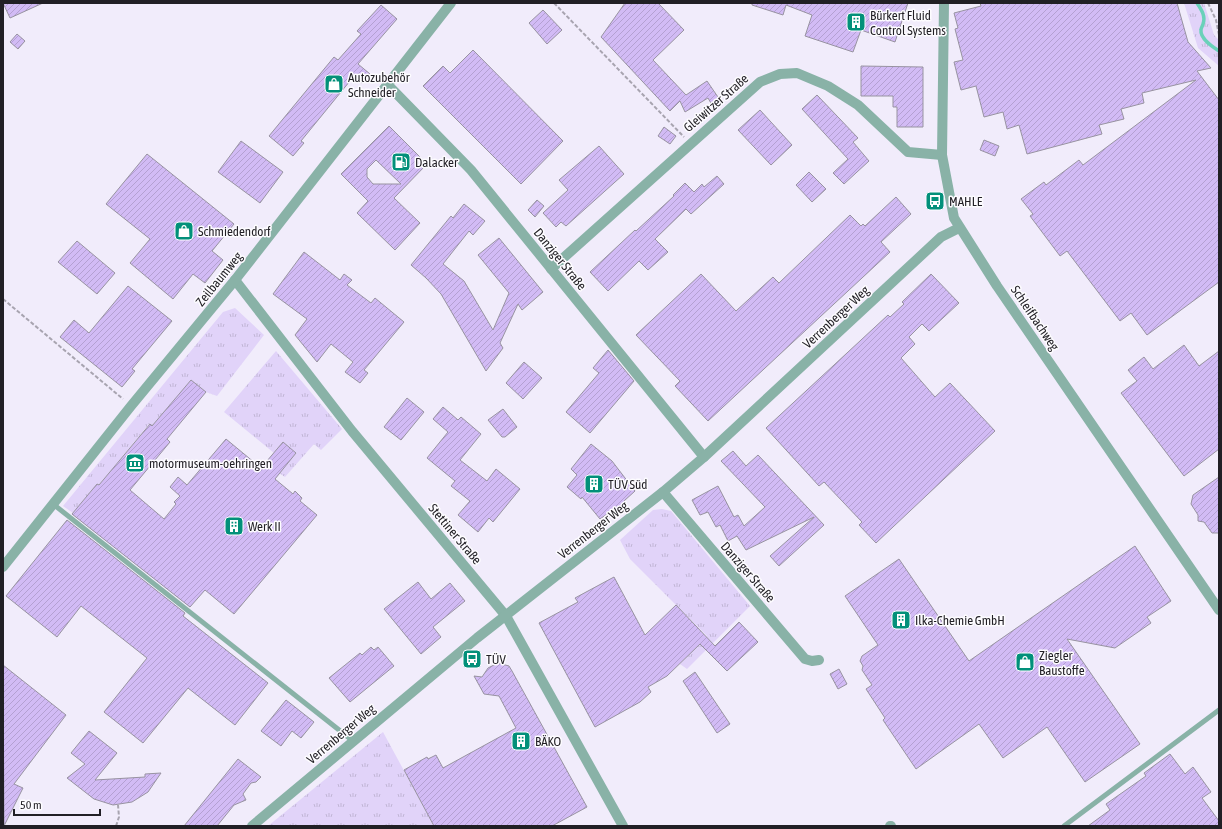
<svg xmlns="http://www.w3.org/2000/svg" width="1222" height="829" viewBox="0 0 1222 829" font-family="'Asap Condensed',sans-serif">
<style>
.grass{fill:url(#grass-tufts)}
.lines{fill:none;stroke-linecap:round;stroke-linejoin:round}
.stream{stroke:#6ad1ba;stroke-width:3.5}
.building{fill:url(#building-hatch);stroke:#9893a1;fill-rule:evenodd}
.path{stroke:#a8a4b0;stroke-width:2;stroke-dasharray:4 2;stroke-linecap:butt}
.service{stroke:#89b2a7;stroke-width:5}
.minor{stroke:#89b2a7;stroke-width:10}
.labels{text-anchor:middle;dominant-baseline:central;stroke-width:3;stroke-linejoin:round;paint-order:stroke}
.poi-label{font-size:13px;fill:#211f25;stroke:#fdfcff;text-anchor:start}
.street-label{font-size:13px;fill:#211f25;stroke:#fdfcff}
</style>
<defs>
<pattern id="grass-tufts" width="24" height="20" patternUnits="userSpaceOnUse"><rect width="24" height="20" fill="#e1d3f9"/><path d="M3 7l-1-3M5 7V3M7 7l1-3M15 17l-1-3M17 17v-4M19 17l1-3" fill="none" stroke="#c1b5d5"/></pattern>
<pattern id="building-hatch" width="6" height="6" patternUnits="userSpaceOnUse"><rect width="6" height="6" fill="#d2bbf5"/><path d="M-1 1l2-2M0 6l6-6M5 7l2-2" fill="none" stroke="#b4a0d2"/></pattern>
</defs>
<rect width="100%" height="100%" fill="#f1ecfb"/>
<g class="grass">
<path d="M1184,3H1204L1214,35L1219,40V66L1198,48Z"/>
<path d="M235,308L264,335L217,396L206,392L191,380L152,426L149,424L99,485L97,484L73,513L63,506L223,312Z"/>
<path d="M276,351L342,429L321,450L314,444L285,477L279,473L296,453L283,442L274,453L224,412Z"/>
<path d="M662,509L671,511L750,606L687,669L680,664L707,636L630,559L620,540L653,510Z"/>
<path d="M383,732L434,826H268Z"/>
</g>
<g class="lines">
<path class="stream" d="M1197,3C1201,9 1206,16 1203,24C1203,25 1201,28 1201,30C1200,39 1213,47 1219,51"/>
</g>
<g class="building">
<path d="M3,3H43L10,18Z"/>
<path d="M625,3H658L684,30L653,60L686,95L707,81L720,100L712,105L708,98L685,112L680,101L670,111L601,37Z"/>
<path d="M752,3H908L895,42L861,30L853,52L805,36L812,15L786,5L783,15L752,5Z"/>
<path d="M980,3H1177L1188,42L1211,68L1197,71L1219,100V282L1147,335L1131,313L1120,321L1067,251L1060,256L1030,216L1033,214L1021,199L1044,182L1046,185L1079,160L1083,165L1196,80L1142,93L1144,103L1121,109L1124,119L1099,125L1102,134L1027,154L1019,125L1007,129L1003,112L984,117L976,86L961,90L954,62L963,60L955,29L958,28L954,13L981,6Z"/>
<path d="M381,5L397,19L358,64L370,74L362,83L354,76L301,141L304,143L293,156L269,136L334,57L338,60L361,34L357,31Z"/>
<path d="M543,10L562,30L547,44L529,23Z"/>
<path d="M17,34L25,41L18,49L10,42Z"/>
<path d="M473,50L563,141L521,184L423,86L443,66L450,73Z"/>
<path d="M861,66L923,67V127H897V107H893V96H861Z"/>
<path d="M817,95L858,138L853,142L869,161L844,184L833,173L848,159L802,109Z"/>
<path d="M760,110L792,145L771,165L738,130Z"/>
<path d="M389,126L427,164L394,198L420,223L395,250L357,213L368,201L341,174ZM376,160L401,184H373L367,177V169Z"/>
<path d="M664,127L676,136L670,144L658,136Z"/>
<path d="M984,140L999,146L995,156L980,150Z"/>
<path d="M241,141L283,172L260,203L218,172Z"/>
<path d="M599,146L624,174L566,226L561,222L556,227L543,213L568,190L559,180Z"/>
<path d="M147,154L234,224L212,251L223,260L205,283L193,274L173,299L130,263L150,239L106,204Z"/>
<path d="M809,172L826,189L812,202L796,185Z"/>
<path d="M717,176L724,184L691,214L686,209L655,239L668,252L648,270L639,261L608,291L590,272L635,230L636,231L674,196L673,195L685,183L694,192L702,184L704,187Z"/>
<path d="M896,197L911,214L881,242L890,252L708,421L675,386L680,381L636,335L701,274L736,311L773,277L779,283L850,215L861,226L863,224L865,226Z"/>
<path d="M537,200L544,206L535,217L528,210Z"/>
<path d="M464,204L485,221L473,235L469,231L443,264L464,281L493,330L509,293L478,255L499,238L543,292L522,310L518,304L500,343L503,348L486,371L441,294L426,278L411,265L451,216L453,218Z"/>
<path d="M77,241L115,273L97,294L58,262Z"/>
<path d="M304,252L340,280L344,274L352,280L347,285L371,303L375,298L404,322L364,370L368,373L360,383L345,372L353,362L331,344L317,362L295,335L307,319L273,294Z"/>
<path d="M931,274L959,303L929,331L922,324L909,337L915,344L901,358L935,397L950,383L995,431L876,543L859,525L862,522L824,482L819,486L766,428L888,315L890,317L904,304L902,302Z"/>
<path d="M128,286L172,321L132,369L135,371L122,387L60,337L74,320L89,333Z"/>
<path d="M1184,345L1199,366L1219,351V449L1184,476L1121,393L1137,381L1128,370L1144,357L1153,369Z"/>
<path d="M608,350L634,381L590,433L566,412L599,373L593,368Z"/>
<path d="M524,362L542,378L523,399L506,383Z"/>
<path d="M191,380L206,392L167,439L170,442L130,490L164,519L176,504L174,502L180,496L170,487L178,477L187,485L226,439L261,468L283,442L296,453L275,479L293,494L295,491L302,498L300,501L317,515L234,614L205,590L190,607L72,514L97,484L99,485L150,424L152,426Z"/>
<path d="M407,398L424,412L401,440L384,427Z"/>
<path d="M443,407L458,420L461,417L481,434L460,460L487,481L496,469L520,489L493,522L489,518L478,532L458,515L470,501L451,486L455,481L427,458L448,432L433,419Z"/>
<path d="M503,409L517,427L505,437H502L488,420Z"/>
<path d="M591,444L612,461L635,491L624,501L626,503L609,517L607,514L600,519L582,497L581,499L567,487L577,475L571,469Z"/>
<path d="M733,451L746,466L758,455L824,525L779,566L770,556L814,517L746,550L737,536L728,541L720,525L716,527L708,512L700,515L692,500L718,486L734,517L738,515L744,526L765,507L721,461Z"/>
<path d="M1219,477V533H1212L1204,522L1198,521V515L1191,504L1193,495Z"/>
<path d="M67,520L185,613L183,616L268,683L235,725L188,688L143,743L104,712L147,658L81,606L57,637L6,596Z"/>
<path d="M1135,546L1171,601L1147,617L1151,623L1115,648L1067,639L1140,744L1085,782L1047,727L1003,758L979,724L916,769L883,720L885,718L866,689L872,685L862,670L863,666L860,661L862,656L878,645L845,596L899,559L969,661Z"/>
<path d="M614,577L645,635L676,605L715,646L739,622L758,642L727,671L700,644L667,676L648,687L651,692L640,702L595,727L539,623L578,602L575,598Z"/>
<path d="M418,582L431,599L450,583L465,601L433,627L441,637L421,654L384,609Z"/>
<path d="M371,647L374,650L378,647L394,666L350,702L329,678L360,653L362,655Z"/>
<path d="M498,663L509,666L512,671L587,807L552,826H434L404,770L427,757L428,759L436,755L443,768L516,728L499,696L484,694L474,676L482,677L488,668Z"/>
<path d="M3,665L66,715L14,784L23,788L4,826Z"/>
<path d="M839,669L847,684L838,689L830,674Z"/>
<path d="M695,672L730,724L717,733L683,681Z"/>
<path d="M286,700L314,722L301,738L292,731L281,746L261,731Z"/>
<path d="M89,731L117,753L95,780L145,777V774L161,773L148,792L132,802L113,805L94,799L67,778L85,764L71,753Z"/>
<path d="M1170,754L1185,774L1193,767L1211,792L1202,798L1219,821V826H1088L1110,810L1106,804L1146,776L1144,773Z"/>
<path d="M238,759L261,777L256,782L251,783L243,794L246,800L234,805L217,826H184Z"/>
</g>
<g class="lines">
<g class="path">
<path d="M554,3L684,137"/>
<path d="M1208,3L1216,20L1219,35"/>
<path d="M3,299L123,399"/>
<path d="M116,826L119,817L118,805"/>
</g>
<g class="service">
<path d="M53,504L353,741"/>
<path d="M1064,826L1219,710"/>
</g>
<g class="minor">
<path d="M944,3L942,155L954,218L997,286L1219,610"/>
<path d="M388,85L471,170L704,457"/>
<path d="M551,269L760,82L780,74L797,73L828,86L858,105L908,152L942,155"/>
<path d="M235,280L352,431L506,616L623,826"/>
<path d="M663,492L805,659L812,661L819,660"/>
<path d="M3,567L131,406L235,280L451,3"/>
<path d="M252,826L477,638L663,492L704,457L941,237L959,228"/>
<path d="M890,826H891"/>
</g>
</g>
<defs>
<symbol id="building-square" viewBox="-11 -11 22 22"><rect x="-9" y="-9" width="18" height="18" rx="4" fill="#02907a" stroke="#fdfcff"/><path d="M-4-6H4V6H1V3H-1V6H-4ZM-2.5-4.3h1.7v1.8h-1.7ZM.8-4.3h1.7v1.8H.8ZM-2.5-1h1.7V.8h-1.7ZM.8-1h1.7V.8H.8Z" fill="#fff"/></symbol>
<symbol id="shop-square" viewBox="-11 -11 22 22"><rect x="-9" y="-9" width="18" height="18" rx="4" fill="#02907a" stroke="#fdfcff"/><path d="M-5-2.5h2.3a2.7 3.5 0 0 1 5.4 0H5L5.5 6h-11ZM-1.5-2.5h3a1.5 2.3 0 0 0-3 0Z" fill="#fff"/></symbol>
<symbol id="fuel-square" viewBox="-11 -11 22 22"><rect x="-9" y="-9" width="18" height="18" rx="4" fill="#02907a" stroke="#fdfcff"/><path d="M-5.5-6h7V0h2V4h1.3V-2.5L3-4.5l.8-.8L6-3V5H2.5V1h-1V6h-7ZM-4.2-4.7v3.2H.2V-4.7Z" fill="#fff"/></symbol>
<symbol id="bus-square" viewBox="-11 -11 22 22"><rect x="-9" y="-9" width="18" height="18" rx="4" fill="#02907a" stroke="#fdfcff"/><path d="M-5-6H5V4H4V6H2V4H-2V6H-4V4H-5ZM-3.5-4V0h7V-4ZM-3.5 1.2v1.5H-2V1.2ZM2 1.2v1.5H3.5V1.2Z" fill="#fff"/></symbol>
<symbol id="museum-square" viewBox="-11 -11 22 22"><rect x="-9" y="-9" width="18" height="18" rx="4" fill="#02907a" stroke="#fdfcff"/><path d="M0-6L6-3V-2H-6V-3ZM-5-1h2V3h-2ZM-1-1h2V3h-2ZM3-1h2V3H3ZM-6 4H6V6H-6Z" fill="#fff"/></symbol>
</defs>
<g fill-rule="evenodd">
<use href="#building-square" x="845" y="11" width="22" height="22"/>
<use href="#shop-square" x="323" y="73" width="22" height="22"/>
<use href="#fuel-square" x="390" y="151" width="22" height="22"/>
<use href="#bus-square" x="924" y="190" width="22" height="22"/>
<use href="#shop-square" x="173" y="220" width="22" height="22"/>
<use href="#museum-square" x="124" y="452" width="22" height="22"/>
<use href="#building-square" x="583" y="473" width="22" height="22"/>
<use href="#building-square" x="223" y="515" width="22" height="22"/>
<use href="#building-square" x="890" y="609" width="22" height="22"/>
<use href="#bus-square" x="461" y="648" width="22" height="22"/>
<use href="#shop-square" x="1014" y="651" width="22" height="22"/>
<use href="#building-square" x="510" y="730" width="22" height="22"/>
</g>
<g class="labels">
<g class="poi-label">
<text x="870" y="15">Bürkert Fluid<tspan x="870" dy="15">Control Systems</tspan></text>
<text x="348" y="77">Autozubehör<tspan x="348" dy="15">Schneider</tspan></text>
<text x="415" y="162">Dalacker</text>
<text x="949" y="201">MAHLE</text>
<text x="198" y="231">Schmiedendorf</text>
<text x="149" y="463">motormuseum-oehringen</text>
<text x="608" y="484">TÜV Süd</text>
<text x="248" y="526">Werk II</text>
<text x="915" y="620">Ilka-Chemie GmbH</text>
<text x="1039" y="655">Ziegler<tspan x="1039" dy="15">Baustoffe</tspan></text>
<text x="486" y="659">TÜV</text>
<text x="535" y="741">BÄKO</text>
</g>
<g class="street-label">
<text transform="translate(716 103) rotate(-41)">Gleiwitzer Straße</text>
<text transform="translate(560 259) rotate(51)">Danziger Straße</text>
<text transform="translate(219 279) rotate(-51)">Zeilbaumweg</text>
<text transform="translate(836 317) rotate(-43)">Verrenberger Weg</text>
<text transform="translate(1035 318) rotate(56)">Schleifbachweg</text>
<text transform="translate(593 530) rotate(-38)">Verrenberger Weg</text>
<text transform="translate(455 534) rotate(50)">Stettiner Straße</text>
<text transform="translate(748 572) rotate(49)">Danziger Straße</text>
<text transform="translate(341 734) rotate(-40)">Verrenberger Weg</text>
</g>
</g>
<rect width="1222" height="829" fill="none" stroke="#211f25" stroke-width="8"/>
<path d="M14 809v6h86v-6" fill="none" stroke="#211f25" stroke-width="2"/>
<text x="20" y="809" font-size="12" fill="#211f25" stroke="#fdfcff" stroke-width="3" paint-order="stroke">50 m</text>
</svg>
